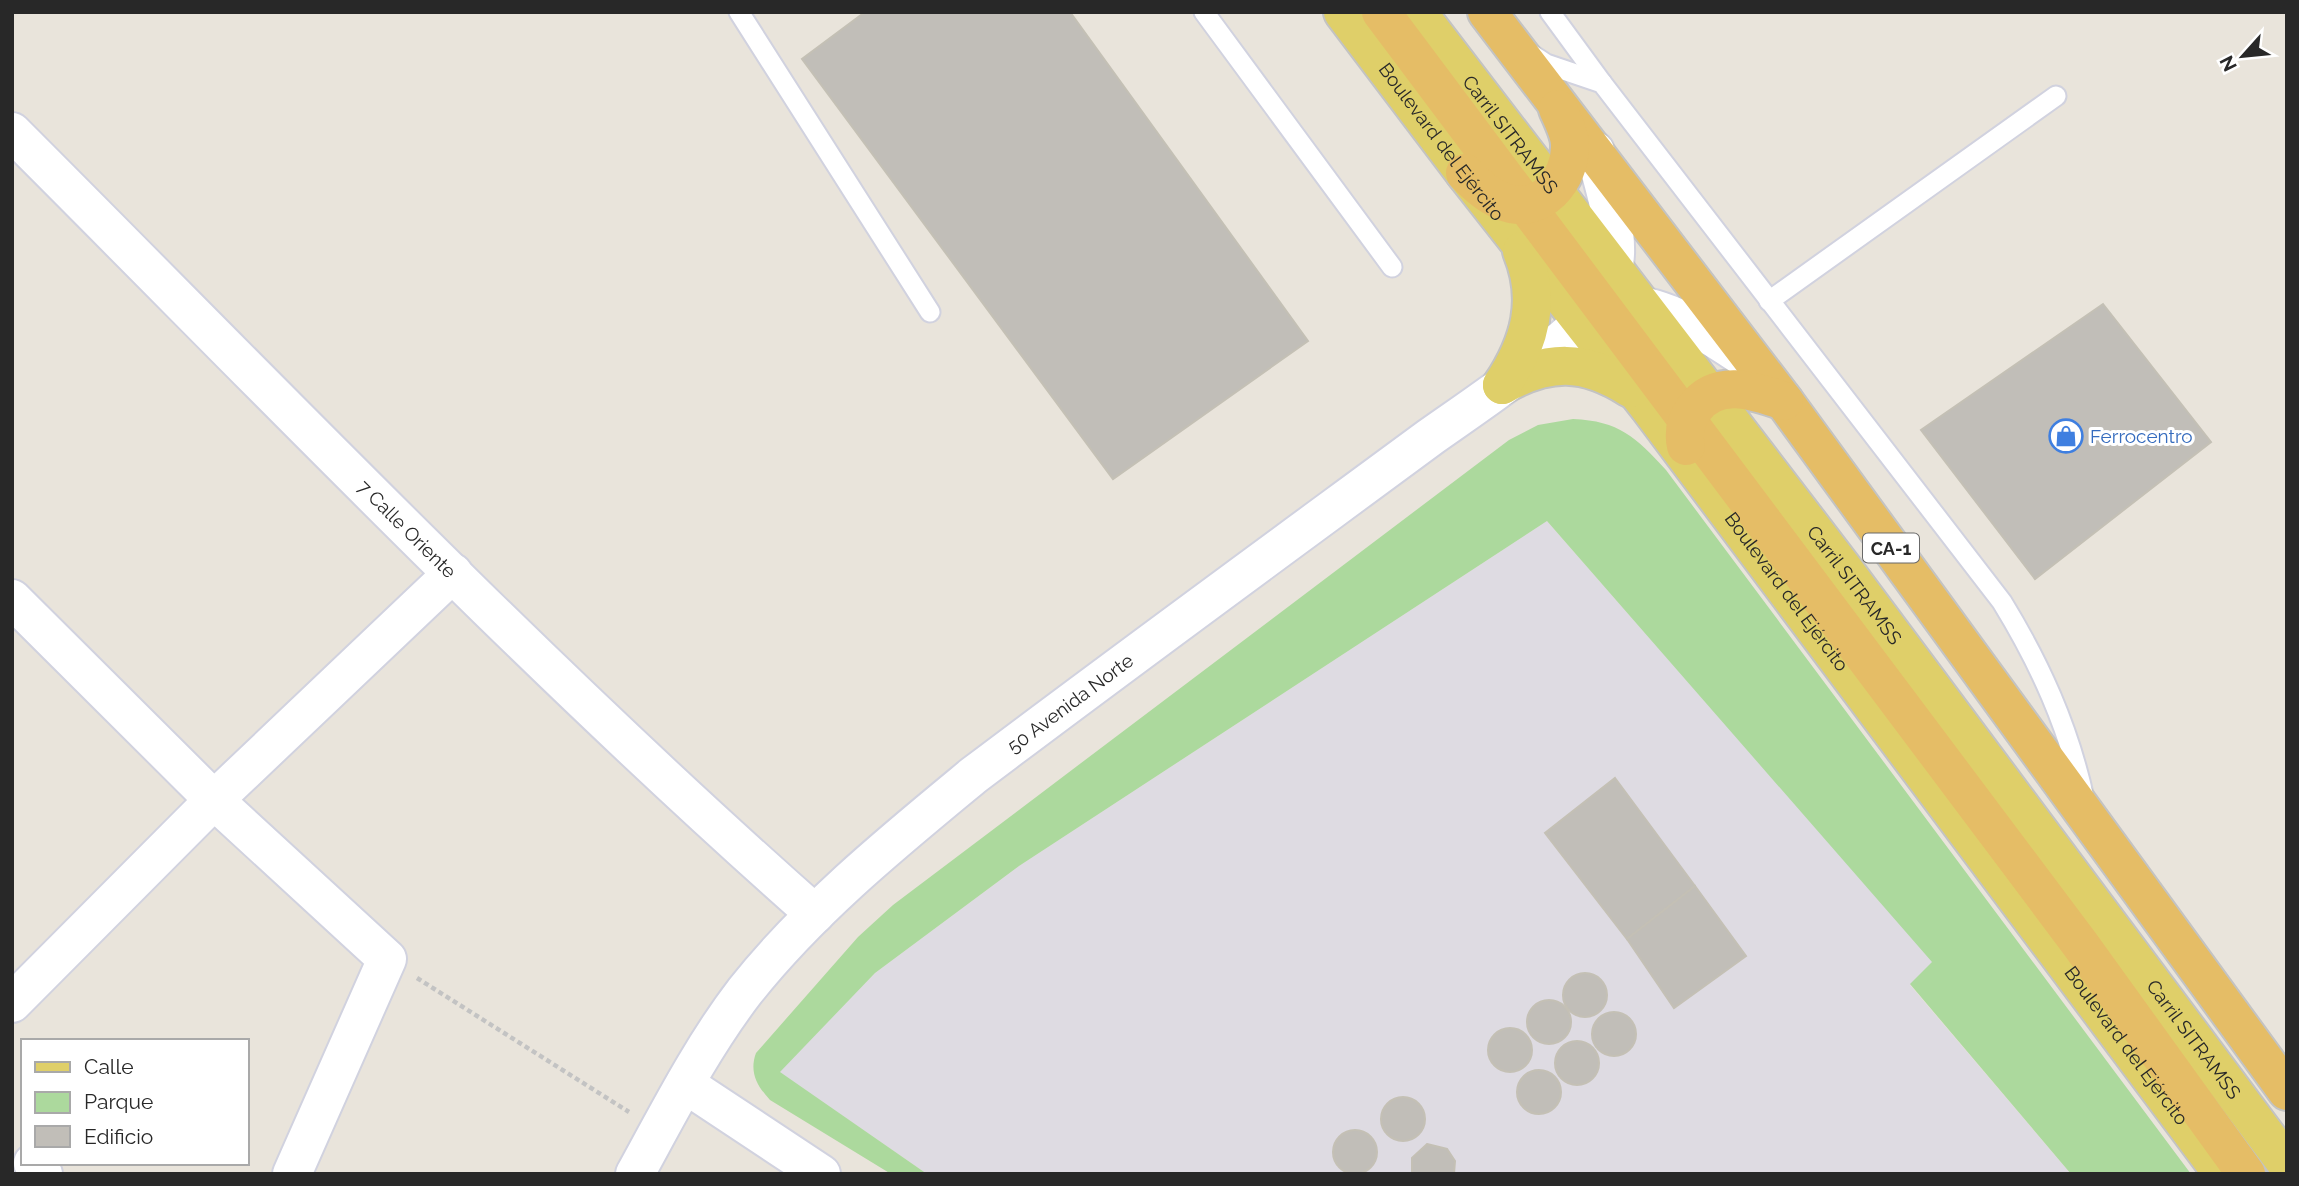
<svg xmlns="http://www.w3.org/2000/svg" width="2299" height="1186" viewBox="0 0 2299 1186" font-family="Raleway,sans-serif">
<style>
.industrial{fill:#dedbe2}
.green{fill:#acd99d}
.building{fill:#c1beb8;stroke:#c4c0b5;stroke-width:2}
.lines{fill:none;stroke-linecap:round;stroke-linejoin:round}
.service-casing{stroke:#d1d2df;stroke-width:23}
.minor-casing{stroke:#d1d2df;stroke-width:42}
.tertiary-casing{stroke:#d1d2df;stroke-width:42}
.primary-casing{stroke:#c3c3c3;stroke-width:42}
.trunk-casing{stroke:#c3c3c3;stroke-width:42}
.path{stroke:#c3c3c3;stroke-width:4.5;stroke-dasharray:5 3.5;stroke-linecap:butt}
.service{stroke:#fff;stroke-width:19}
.minor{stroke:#fff;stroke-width:38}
.tertiary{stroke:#fff;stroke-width:38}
.primary{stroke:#dfcf69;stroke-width:38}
.trunk{stroke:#e5bd66;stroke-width:38}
.labels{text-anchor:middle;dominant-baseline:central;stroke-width:6;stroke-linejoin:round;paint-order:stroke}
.shield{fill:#fff;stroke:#686868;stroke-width:2}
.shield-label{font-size:18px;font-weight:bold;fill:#282828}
.street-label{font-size:19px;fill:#282828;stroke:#fff}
.shop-label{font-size:19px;fill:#366cbe;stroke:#fff;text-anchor:start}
</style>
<rect width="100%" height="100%" fill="#e9e4db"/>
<path class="industrial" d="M1547,521L1933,962L1910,985L2071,1174H927L779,1072L875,973L1019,866Z"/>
<path class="green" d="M1573,419C1619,421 1636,437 1666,470L2191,1174H2071L1910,984L1932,962L1547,521L1019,866L875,973L780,1072L927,1174H891L770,1100C757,1086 749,1072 756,1053L858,937L893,905L1509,440L1538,425Z"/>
<g class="building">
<path d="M865,12H1070L1308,341L1113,479L802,59Z"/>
<path d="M2103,304L2211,442L2035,579L1921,430Z"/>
<path d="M1615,778L1695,886L1627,939L1545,833Z"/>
<path d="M1695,886L1746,956L1674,1008L1627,939Z"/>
<circle cx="1585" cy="995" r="22"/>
<circle cx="1549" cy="1022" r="22"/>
<circle cx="1614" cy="1034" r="22"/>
<circle cx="1510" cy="1050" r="22"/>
<circle cx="1577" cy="1063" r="22"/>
<circle cx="1539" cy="1092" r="22"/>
<circle cx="1403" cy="1119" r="22"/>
<circle cx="1355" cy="1152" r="22"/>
<path d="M1427,1144L1447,1149L1455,1161L1454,1174H1412V1158Z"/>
</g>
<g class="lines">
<defs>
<g id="service">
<path d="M739,12L930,312"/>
<path d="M1204,12L1392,267"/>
<path d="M1550,12L1602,83"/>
<path d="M1531,54L1546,64L1602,83L2002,602C2040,664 2068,726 2084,798"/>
<path d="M1769,301L2056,96"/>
</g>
<g id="minor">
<path id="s1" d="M12,132C276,396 535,667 815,914"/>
<path d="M12,599L214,800L387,959L292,1174"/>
<path d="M12,1003L214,800L453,573"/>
<path d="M33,1163L43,1174"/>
</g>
<g id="tertiary">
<path d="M1626,304C1673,307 1715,339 1754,364"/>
<path d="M685,1084L821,1174"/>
<path id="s2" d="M635,1174C669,1112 702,1047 745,991C810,909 894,841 974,775C1125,661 1277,550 1429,438C1471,408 1587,332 1607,290C1627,248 1605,193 1595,151"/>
</g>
<g id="primary">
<path id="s3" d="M1343,12L1465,173L1649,407L2223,1174"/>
<path id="s4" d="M1417,12L1844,570L2287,1164"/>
<path d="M1502,385C1549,359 1584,359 1630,388"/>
<path d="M1502,385C1530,343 1542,300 1522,251"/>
</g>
<g id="trunk">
<path d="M1381,12L2080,944L2246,1174"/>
<path d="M1487,12L1784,401L2287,1091"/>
<path d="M1465,173C1476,185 1488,196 1504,202C1541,216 1571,179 1570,145C1570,134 1563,120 1558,109"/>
<path d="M1686,446C1683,433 1686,420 1694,409C1716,378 1753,390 1784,401"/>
</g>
</defs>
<use href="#service" class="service-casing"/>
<use href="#minor" class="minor-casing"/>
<use href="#tertiary" class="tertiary-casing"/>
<use href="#primary" class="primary-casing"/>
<use href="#trunk" class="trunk-casing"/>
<path class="path" d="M417,978L629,1112"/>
<use href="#service" class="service"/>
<use href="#minor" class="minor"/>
<use href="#tertiary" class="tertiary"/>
<use href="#primary" class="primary"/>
<use href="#trunk" class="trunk"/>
</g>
<defs>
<symbol id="shop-ring" viewBox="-11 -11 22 22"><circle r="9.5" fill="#fff" stroke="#3f7fe0" stroke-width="1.5"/><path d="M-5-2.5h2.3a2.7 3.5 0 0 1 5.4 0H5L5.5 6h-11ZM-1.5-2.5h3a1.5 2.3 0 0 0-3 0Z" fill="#3f7fe0"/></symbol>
</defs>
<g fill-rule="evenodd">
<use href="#shop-ring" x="2047" y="417" width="38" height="38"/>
</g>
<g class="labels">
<rect class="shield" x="1863" y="533.5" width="56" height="29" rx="5"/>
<g class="shield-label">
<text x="1891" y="548">CA-1</text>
</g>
<g class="street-label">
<text stroke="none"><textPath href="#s4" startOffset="154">Carril SITRAMSS</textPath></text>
<text stroke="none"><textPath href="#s3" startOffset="163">Boulevard del Ejército</textPath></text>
<text stroke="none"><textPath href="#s1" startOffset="560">7 Calle Oriente</textPath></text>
<text stroke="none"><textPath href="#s4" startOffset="721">Carril SITRAMSS</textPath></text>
<text stroke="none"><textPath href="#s3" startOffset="730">Boulevard del Ejército</textPath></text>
<text stroke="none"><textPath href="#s2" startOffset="649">50 Avenida Norte</textPath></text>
<text stroke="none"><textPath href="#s4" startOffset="1288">Carril SITRAMSS</textPath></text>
<text stroke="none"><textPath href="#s3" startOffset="1297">Boulevard del Ejército</textPath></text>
</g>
<g class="shop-label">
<text x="2090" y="436">Ferrocentro</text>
</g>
</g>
<rect width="2299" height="1186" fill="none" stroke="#282828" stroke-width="28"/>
<rect x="21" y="1039" width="228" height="126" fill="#ffffff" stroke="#a9a9a9" stroke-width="2"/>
<rect x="35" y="1062" width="35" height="10" fill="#dfcf69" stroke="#a9a9a9" stroke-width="2"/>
<text x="84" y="1074" font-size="21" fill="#282828">Calle</text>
<rect x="35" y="1092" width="35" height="21" fill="#acd99d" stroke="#a9a9a9" stroke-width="2"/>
<text x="84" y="1109" font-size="21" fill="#282828">Parque</text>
<rect x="35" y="1126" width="35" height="21" fill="#c1beb8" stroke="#a9a9a9" stroke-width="2"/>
<text x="84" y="1144" font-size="21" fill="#282828">Edificio</text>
<g transform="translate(2243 56) rotate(243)" stroke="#ffffff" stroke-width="5" paint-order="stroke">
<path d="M0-5L12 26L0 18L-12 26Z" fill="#282828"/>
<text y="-10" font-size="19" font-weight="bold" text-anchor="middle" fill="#282828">N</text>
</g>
</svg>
